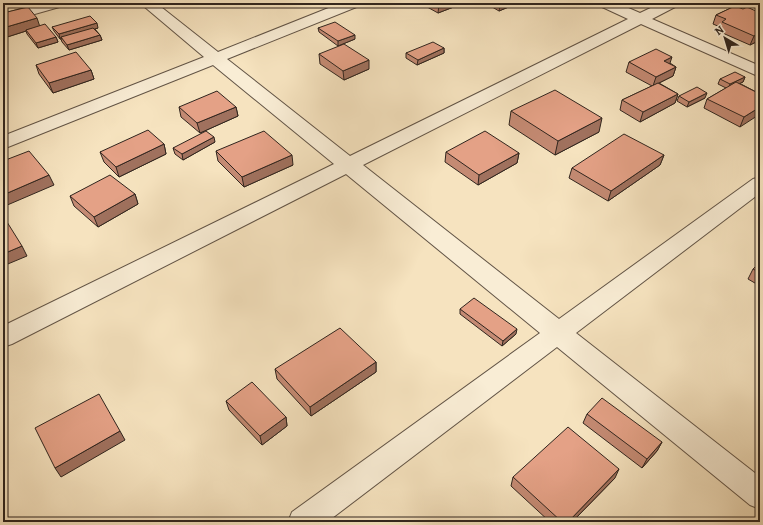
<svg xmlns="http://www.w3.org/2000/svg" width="763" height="525" viewBox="0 0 763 525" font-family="Alegreya,serif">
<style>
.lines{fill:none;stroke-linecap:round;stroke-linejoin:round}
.street-casing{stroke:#625446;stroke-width:2}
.street{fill:#f9edd5;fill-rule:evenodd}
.wall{fill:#c48a73;stroke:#30251e}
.shaded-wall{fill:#a0715e;stroke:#30251e}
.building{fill:#e4a186;stroke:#30251e}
</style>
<rect width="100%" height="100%" fill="#f6e3bf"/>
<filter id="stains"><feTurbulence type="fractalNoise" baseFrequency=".005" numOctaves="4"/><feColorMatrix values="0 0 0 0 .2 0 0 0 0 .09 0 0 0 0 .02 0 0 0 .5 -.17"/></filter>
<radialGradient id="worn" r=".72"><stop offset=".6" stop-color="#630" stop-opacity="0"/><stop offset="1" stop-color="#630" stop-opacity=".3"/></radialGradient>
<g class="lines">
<defs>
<g id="street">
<path d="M42,3H65L63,6L3,23V14Z"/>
<path d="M140,3H156L218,52L341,3H361L359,6L227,59L350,156L628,19L600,6L598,3H617L640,13L661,3H679L677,6L652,19L760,66V77L641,24L363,165L559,319L753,179L760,177V193L576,333L760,477V509L750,505L557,347L327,522H288L292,512L540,333L346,174L12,344L3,347V326L334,164L213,65L3,149V136L204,57Z"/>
</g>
</defs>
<use href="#street" class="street-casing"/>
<use href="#street" class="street"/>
</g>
<g class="wall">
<path d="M420,3H464L438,13Z"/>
<path d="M487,3H518L499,11L487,4Z"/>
<path d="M735,6L760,40L750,45L718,31L720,27L713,24L716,15Z"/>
<path d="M3,13L40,26L56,37L58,42L38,48L27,34L26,31L4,38L3,36Z"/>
<path d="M52,27L98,28L95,29L100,35L102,40L69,50L62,42L61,39H60L54,31Z"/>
<path d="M318,28L355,39L338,46L319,32Z"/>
<path d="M444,48V53L417,65L406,58V53Z"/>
<path d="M319,54L369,69L344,80L320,64Z"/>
<path d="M629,62L670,63L676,67L673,76L659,83L678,94L675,103L640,122L620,110L622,100L652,86L626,72Z"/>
<path d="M36,65L91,70L94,79L53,93L39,74Z"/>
<path d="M745,77L743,82L739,83L760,94L740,127L704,108L707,99L726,88L718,84L720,79Z"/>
<path d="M679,96L705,98L687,107L677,101Z"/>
<path d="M179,107H236L238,116L200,133L181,117Z"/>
<path d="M511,111L599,132L555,155L509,125Z"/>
<path d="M215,142L183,160L175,154L173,148Z"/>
<path d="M164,144L166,154L119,177L104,162L100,152Z"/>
<path d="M216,151L293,165L244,187L218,161Z"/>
<path d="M446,152L519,153L517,163L478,185L445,162Z"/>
<path d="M664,155L660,165L608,201L569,178L572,168Z"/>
<path d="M135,194L138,204L98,227L74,206L70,196Z"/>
<path d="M760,262V286L748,279L753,269Z"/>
<path d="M460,309L516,334L502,346L460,314Z"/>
<path d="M376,362V372L311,416L277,379L275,369Z"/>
<path d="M226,401L286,417L287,426L262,445L229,410Z"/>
<path d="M587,414L662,442L657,451L642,468L583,423Z"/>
<path d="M513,477L615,478L572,522H550L511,486Z"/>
</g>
<g class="shaded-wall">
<path d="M442,3H464L438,13L439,4Z"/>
<path d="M507,3H518L499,11L500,6Z"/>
<path d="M37,18L40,27L26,30V31L4,38L3,34V28Z"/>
<path d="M97,23L98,28L62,39L61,37V39H60L59,34Z"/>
<path d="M760,32V40L750,45L754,36Z"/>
<path d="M100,35L102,40L69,50L67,45Z"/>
<path d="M355,35V39L338,46V41Z"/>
<path d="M56,37L58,42L38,48L36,43Z"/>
<path d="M444,48V53L417,65L418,60Z"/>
<path d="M672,57L669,66L664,61Z"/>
<path d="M369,60V69L344,80L343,71Z"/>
<path d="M676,67L673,76L653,86L656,77Z"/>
<path d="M91,70L94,79L53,93L49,83Z"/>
<path d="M745,77L743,82L728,89L730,84Z"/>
<path d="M707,93L705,98L687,107L689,102Z"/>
<path d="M678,94L675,103L640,122L643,112Z"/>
<path d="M236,107L238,116L200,133L197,123Z"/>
<path d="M760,107V114L740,127L744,117Z"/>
<path d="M602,118L599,132L555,155L558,141Z"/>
<path d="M214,137L215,142L183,160L182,154Z"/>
<path d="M164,144L166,154L119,177L116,167Z"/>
<path d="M519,153L517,163L478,185L479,175Z"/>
<path d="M292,155L293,165L244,187L242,177Z"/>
<path d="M664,155L660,165L608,201L611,191Z"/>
<path d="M49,175L54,185L5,206L3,201V195Z"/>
<path d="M135,194L138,204L98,227L94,217Z"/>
<path d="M22,246L27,256L3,266V254Z"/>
<path d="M517,329L516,334L502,346L503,341Z"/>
<path d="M376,362V372L311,416L310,407Z"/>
<path d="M286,417L287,426L262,445L260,436Z"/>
<path d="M120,431L125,440L61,477L55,468Z"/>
<path d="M662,442L657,451L642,468L647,459Z"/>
<path d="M619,469L615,478L572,522H568Z"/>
</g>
<g class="building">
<path d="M494,3H507L500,6Z"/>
<path d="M735,6L743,9L747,7L760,13V32L754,36L722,22L726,19L716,15Z"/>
<path d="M28,7L37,18L3,28V13Z"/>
<path d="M90,16L97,23L59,34L52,27Z"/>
<path d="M335,22L355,35L338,41L318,28Z"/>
<path d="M45,24L56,37L36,43L26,30Z"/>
<path d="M93,28L100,35L67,45L61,37Z"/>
<path d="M433,42L444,48L418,60L406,53Z"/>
<path d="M344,44L369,60L343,71L319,54Z"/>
<path d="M656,49L672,57L664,61L676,67L656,77L629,62Z"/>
<path d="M76,52L91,70L49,83L36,65Z"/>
<path d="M735,72L745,77L730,84L720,79Z"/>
<path d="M736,82L760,94V107L744,117L707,99Z"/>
<path d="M658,83L678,94L643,112L622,100Z"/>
<path d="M697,87L707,93L689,102L679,96Z"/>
<path d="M555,90L602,118L558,141L511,111Z"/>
<path d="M217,91L236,107L197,123L179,107Z"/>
<path d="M148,130L164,144L116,167L100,152Z"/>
<path d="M206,131L214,137L182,154L173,148Z"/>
<path d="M264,131L292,155L242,177L216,151Z"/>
<path d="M485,131L519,153L479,175L446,152Z"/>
<path d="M624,134L664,155L611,191L572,168Z"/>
<path d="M29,151L49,175L3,195V161Z"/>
<path d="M110,175L135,194L94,217L70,196Z"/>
<path d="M7,222L22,246L3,254V223Z"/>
<path d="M760,262V273L753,269Z"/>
<path d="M474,298L517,329L503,341L460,309Z"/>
<path d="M340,328L376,362L310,407L275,369Z"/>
<path d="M252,382L286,417L260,436L226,401Z"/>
<path d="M99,394L120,431L55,468L35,428Z"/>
<path d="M602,398L662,442L647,459L587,414Z"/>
<path d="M568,427L619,469L568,522H562L513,477Z"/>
</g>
<rect width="763" height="525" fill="none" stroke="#f6e3bf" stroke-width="16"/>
<rect x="4" y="4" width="755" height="517" fill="none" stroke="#30251e" stroke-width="2"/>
<rect x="8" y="8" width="747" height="509" fill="none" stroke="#30251e"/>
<g transform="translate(725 38) rotate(322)" stroke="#f9edd5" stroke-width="3" paint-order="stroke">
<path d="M0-3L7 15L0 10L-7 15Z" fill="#30251e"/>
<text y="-6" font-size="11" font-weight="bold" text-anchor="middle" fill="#30251e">N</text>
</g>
<rect width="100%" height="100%" filter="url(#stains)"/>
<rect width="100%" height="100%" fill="url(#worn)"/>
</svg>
